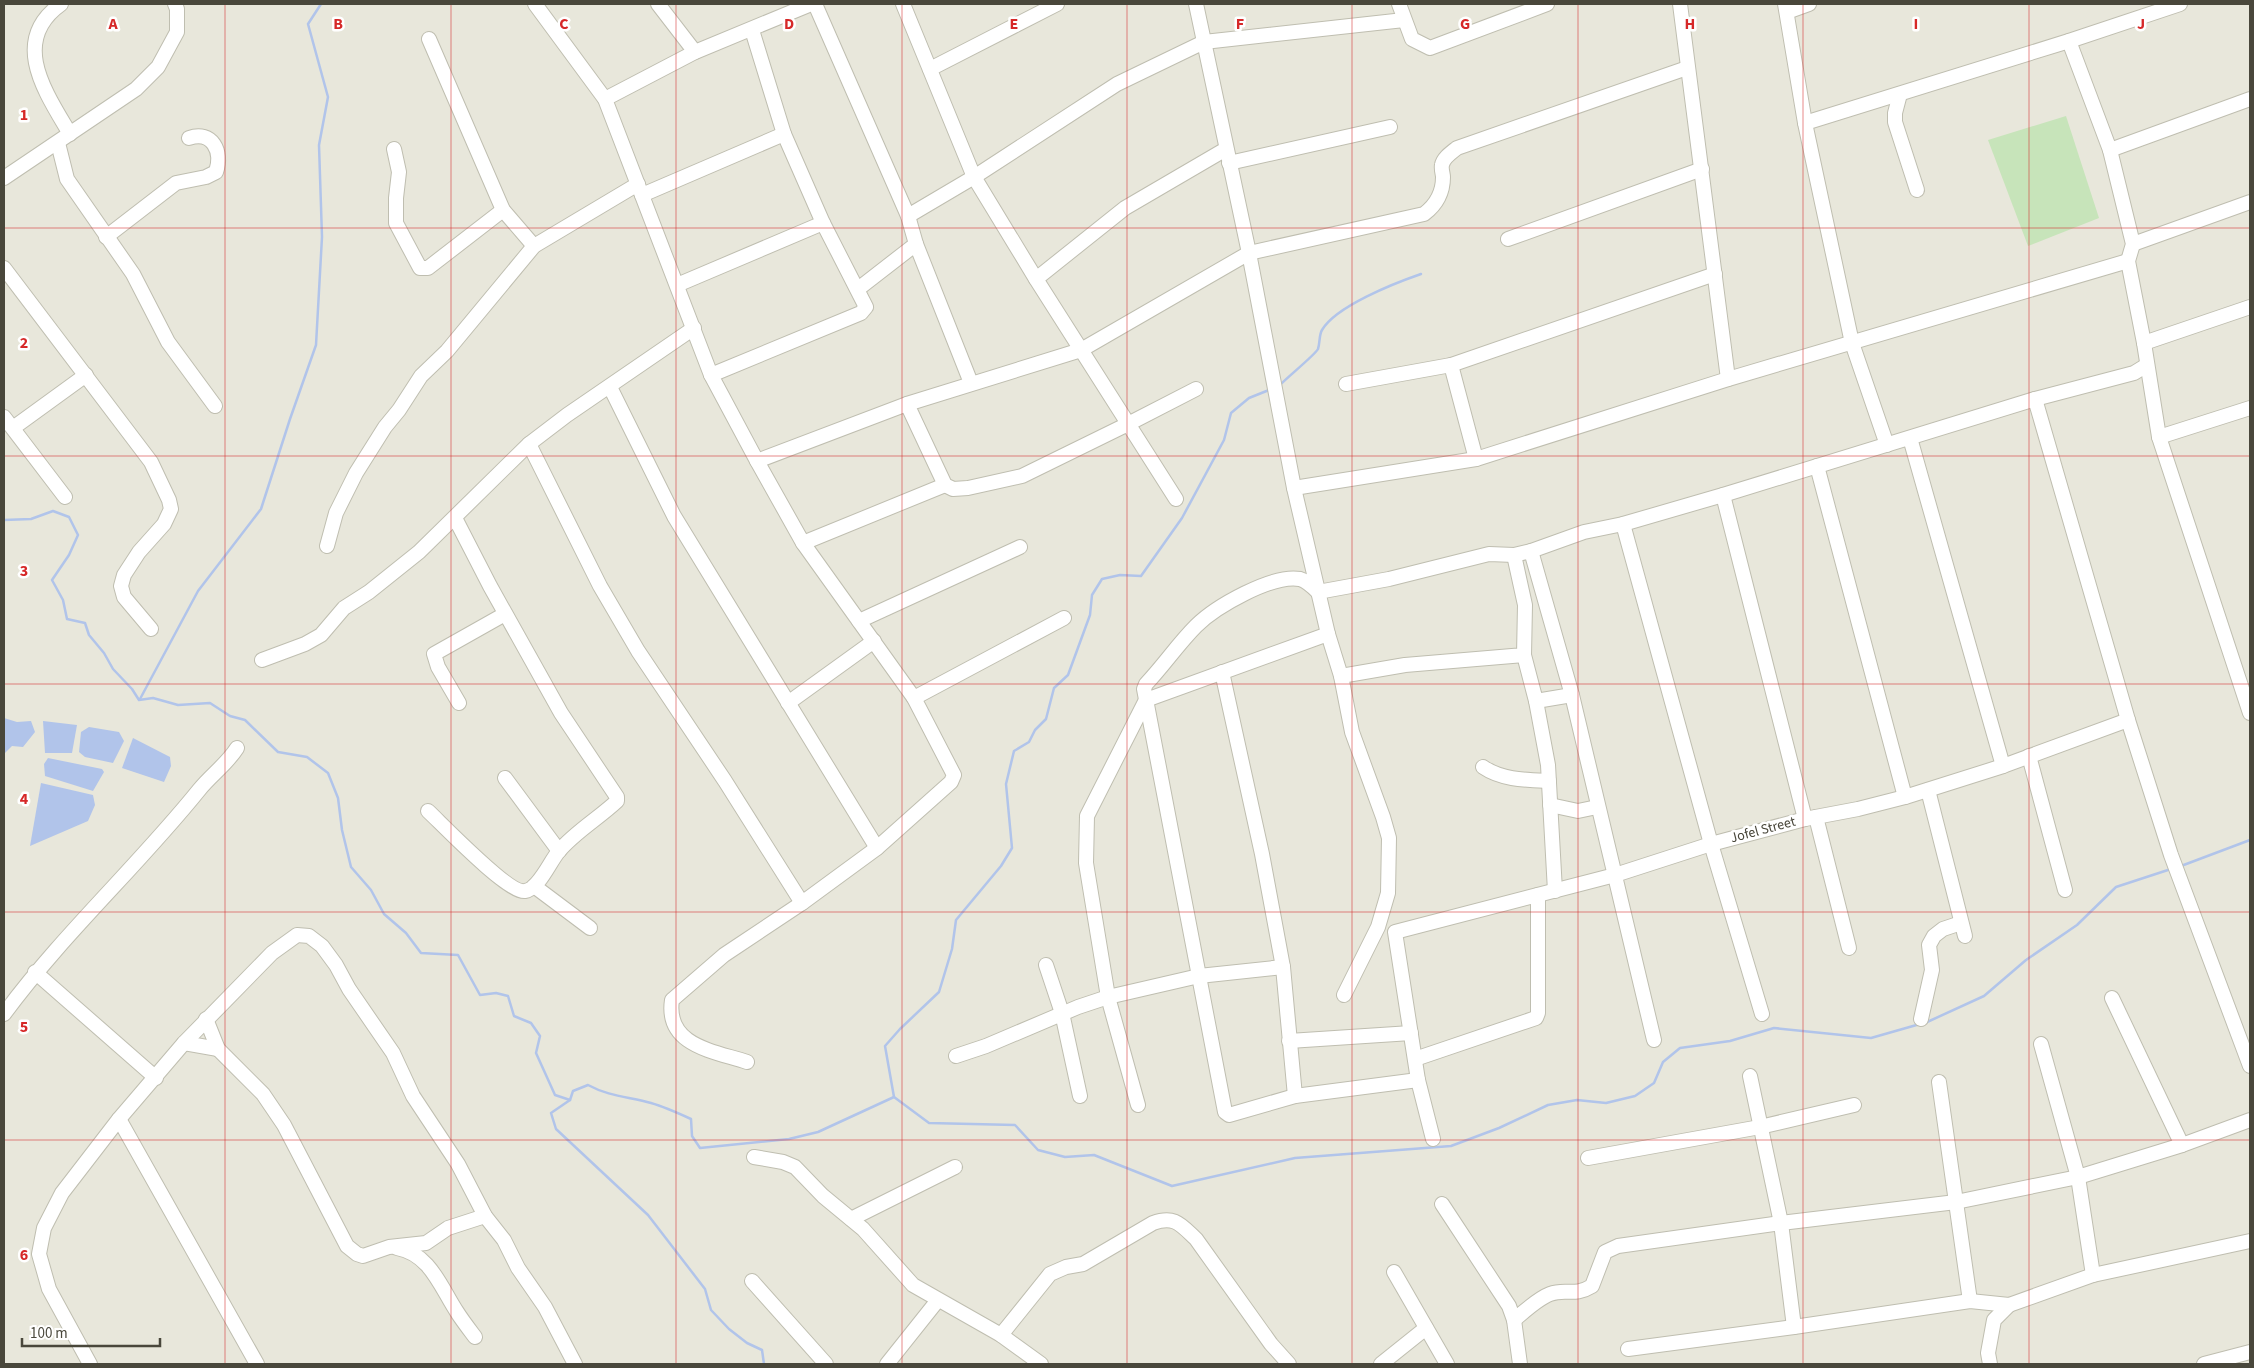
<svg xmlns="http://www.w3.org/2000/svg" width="2254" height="1368" viewBox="0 0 2254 1368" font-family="'Source Sans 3',sans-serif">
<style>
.residential{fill:#e8e7db}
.green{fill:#c7e4ba}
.water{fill:#b1c4ea}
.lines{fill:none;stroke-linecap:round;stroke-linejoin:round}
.stream{stroke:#b1c4ea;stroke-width:2.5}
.minor-casing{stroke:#bfbeb0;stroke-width:16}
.minor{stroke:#fff;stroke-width:14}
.grid{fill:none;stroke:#d62828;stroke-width:1;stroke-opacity:0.55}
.labels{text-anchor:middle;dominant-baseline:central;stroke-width:5;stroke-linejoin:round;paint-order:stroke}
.street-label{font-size:14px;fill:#49473b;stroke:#fff}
.grid-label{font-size:16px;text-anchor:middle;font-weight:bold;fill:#d62828;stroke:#fff;stroke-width:5;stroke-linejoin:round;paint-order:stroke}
</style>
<rect width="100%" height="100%" fill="#f5f4ed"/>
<rect class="residential" x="4" y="4" width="2246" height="1360"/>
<path class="green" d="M2066,116L2099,218L2028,246L1988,140Z"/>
<g class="water">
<path d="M4,718L17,722L31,721L35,732L23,747L12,746L4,754Z"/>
<path d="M43,721L77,725L72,753H45Z"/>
<path d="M89,727L119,732L124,741L113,763L85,757L79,752L81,732Z"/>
<path d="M133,738L170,757L171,766L164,782L122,768Z"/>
<path d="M48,758L102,769L104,772L93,791L45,776L44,764Z"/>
<path d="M41,783L93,795L95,805L88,821L30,846Z"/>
</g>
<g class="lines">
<g class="stream">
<path d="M1279,386C1286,378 1314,356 1318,349C1320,343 1319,335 1322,330C1336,306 1395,283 1421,274"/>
<path d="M1269,390L1249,398L1231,413L1224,440L1182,518L1141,576L1120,575L1102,579L1092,595L1090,615L1068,675L1054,688L1046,719L1035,730L1029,742L1014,751L1006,784L1012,848L1001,866L956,920L952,949L939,992L900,1029L885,1046L894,1097L929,1123L1015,1125L1038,1150L1065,1157L1094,1155L1172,1186L1295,1158L1451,1146L1499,1128L1548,1105L1577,1100L1606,1103L1635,1096L1654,1083L1663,1062L1680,1048L1730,1041L1774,1028L1871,1038L1920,1024"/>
<path d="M4,520L31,519L53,511L69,517L78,535L69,555L52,580L63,600L67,619L85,623L89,635L104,653L113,669L132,689L139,700L153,698L178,705L210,703L230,716L245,720L278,752L307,757L328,773L338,798L342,830L351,867L371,890L384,914L406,933L421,953L458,955L480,995L496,993L508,996L514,1016L531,1023L540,1036L536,1053L555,1095L570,1100"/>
<path d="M140,699L198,591L261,509L290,419L316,345L322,237L319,145L328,97L308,24L321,4"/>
<path d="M2181,866L2250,840"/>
<path d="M1925,1023L1984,996L2026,960L2077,925L2116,887L2171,869"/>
<path d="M764,1364L762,1350L747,1343L729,1329L711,1310L705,1289L648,1215L556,1129L551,1113L570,1100L573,1091L588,1085C608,1096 629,1097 651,1103C665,1107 678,1113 691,1119L692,1136L700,1148L789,1139L818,1132L894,1097"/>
</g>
<defs>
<g id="minor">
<path d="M61,4C9,41 46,93 70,134"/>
<path d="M535,4L605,99L711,375L757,461L803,543L914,698L954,775L951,782L877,848L802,903L724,955L672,1000C665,1046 714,1051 747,1062"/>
<path d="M658,4L695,52"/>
<path d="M815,4L908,216L916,244L971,383"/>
<path d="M903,4L974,177L1036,279L1176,499"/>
<path d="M1196,4L1249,253L1294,488L1328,634L1341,676L1352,732L1383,817L1389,838L1388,893L1378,927L1344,995"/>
<path d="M1399,4L1412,39L1430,48L1547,4"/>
<path d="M1680,4L1728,379"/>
<path d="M1785,4L1805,123L1852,343L1887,445"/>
<path d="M1787,12L1809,4"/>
<path d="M429,39L503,210L534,246"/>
<path d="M2069,41L2110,150L2133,244L2128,261L2144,343L2159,437L2250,713"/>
<path d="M930,69L1057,4"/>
<path d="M1900,94L1895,113V122L1917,190"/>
<path d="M605,99L695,52L811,4"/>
<path d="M1805,123L2069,41L2180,4"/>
<path d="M58,143L67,179L133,274L168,342L215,406"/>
<path d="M394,149L399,172L396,198V223L420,268H428L503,210"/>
<path d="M2110,150L2250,99"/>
<path d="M1229,163L1390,127"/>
<path d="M4,178L136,89L158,67L177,32V9L175,4"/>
<path d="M642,195L784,134"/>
<path d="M908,216L974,177L1117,84L1204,42L1404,20"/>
<path d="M106,237L176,183L206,177L216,172C223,151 212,130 189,138"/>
<path d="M1508,239L1702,169"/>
<path d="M2133,244L2250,202"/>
<path d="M4,268L151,462L169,500L171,509L164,524L139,552L124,575L121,586L124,597L151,629"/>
<path d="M1036,279L1125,208L1226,149"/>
<path d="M677,285L823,223"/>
<path d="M858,289L916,244"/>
<path d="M2144,343L2250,307"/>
<path d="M1451,365L1476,459"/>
<path d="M711,375L861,313L866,307L823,223L784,134L752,30"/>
<path d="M1346,384L1451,365L1715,274"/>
<path d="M610,387L674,516L877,848"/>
<path d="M2035,399L2128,720L2171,855L2250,1066"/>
<path d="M907,404L945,485L953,489L968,488L1022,476L1128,424L1196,389"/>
<path d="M4,417L65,497"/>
<path d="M13,428L86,375"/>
<path d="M2159,437L2250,408"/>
<path d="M1910,438L2003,766"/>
<path d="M529,444L600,586L638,651L725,781L802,903"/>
<path d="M757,461L907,404L1081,350L1249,253L1424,214C1436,205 1443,193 1443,177C1443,174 1441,169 1442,165C1443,158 1452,152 1457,148L1687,68"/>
<path d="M1817,466L1905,797"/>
<path d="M1294,488L1476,459L1728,379L2128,261"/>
<path d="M1723,495L1805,819"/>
<path d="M1623,524L1711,844L1762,1014"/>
<path d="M803,543L945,485"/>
<path d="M327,546L336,513L356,473L385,427L399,410L421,376L447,351L534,246L638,184"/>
<path d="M1531,551L1572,695L1654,1040"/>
<path d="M859,621L1020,547"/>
<path d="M1524,655L1536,701L1572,695"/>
<path d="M262,660L305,644L321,635L344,608L369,592L419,552L529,444L567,415L694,328"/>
<path d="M1222,672L1262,854L1283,967L1295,1096"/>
<path d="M1341,676L1405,665L1524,655L1525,605L1514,555"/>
<path d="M914,698L1064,618"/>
<path d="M1536,701L1548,765L1555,891"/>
<path d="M459,703L438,667L434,654L505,614"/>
<path d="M788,703L874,641"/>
<path d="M2029,756L2065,890"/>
<path d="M1483,767C1502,780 1526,780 1549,781"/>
<path d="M505,778L559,851"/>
<path d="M1928,790L1965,936"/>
<path d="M1550,805L1578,811L1597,807"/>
<path d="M428,811C442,824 509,894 525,891C539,889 550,861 559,851C575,832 599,818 617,801V797L561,713L490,586L455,518"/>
<path d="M1816,817L1849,948"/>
<path d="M534,886L590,928"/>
<path d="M1046,965L1062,1013L1080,1096"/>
<path d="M35,972L156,1078"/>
<path d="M2112,998L2182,1145"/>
<path d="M4,1014C63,934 137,867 199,790C211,775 227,764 237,748"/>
<path d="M206,1019L218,1049L263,1094L284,1125L347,1246L357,1254L363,1256L389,1247L426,1243L448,1228L485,1216"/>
<path d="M1921,1019L1932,970L1929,945L1934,936L1943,929L1961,923"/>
<path d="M1289,1041L1411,1033"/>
<path d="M184,1043L218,1049"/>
<path d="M2041,1044L2078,1177L2093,1275"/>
<path d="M956,1056L986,1046L1078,1007L1108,997L1199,976L1283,967"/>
<path d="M1415,1059L1536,1018L1538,1013V895"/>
<path d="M1750,1076L1781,1223L1794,1327"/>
<path d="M1418,1080L1295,1096L1229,1115L1225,1112L1144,689L1146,684C1164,665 1178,644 1196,626C1215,607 1272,574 1300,579C1307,581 1313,587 1318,592L1389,579L1489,554L1514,555L1531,551L1584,532L1623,524L1723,495L2035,399L2134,373L2147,365"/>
<path d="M1939,1082L1970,1301"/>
<path d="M1138,1105L1108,997L1086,863L1087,816L1146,700L1328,634"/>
<path d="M119,1119L257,1364"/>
<path d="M1433,1139L1418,1080L1395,932L1615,875L1711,844L1805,819L1858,809L1905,797L2003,766L2128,720"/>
<path d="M754,1157L783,1162L795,1167L823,1196L863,1229L913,1285L1001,1335L1041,1364"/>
<path d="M1588,1158L1760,1127L1854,1105"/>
<path d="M1442,1204L1509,1306L1514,1320L1520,1364"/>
<path d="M851,1219L955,1167"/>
<path d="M397,1248C430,1254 440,1286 457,1312C462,1320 469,1329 475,1337"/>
<path d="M1394,1272L1447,1364"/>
<path d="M752,1281L826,1364"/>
<path d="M1514,1320C1525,1311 1537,1299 1550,1294C1566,1288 1574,1297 1592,1286L1605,1252L1618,1246L1781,1223L1956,1202L2078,1177L2182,1145L2250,1120"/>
<path d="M1001,1335L1050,1274L1066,1267L1083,1264L1153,1223C1175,1215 1181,1225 1196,1239L1271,1344L1289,1364"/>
<path d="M1628,1349L1794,1327L1970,1301L2009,1305L2093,1275L2250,1241"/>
<path d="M90,1364L49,1289L39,1254L44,1228L62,1193L119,1119L184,1043L272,953L297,935L309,936L322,946L336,965L349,989L393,1053L413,1096L458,1164L485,1216L504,1240L518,1268L545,1307L575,1364"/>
<path d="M887,1364L938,1300"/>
<path d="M1381,1364L1426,1328"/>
<path d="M1990,1364L1988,1353L1994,1320L2009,1305"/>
<path d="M2204,1364L2250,1352"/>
</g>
</defs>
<use href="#minor" class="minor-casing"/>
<use href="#minor" class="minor"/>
</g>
<path class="grid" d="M225,4V1364M451,4V1364M676,4V1364M902,4V1364M1127,4V1364M1352,4V1364M1578,4V1364M1803,4V1364M2029,4V1364M4,228H2250M4,456H2250M4,684H2250M4,912H2250M4,1140H2250"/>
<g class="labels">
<g class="street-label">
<text transform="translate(1763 830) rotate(-15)">Jofel Street</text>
</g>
</g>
<g class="grid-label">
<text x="113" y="29">A</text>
<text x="338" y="29">B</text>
<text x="564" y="29">C</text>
<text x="789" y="29">D</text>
<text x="1014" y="29">E</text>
<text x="1240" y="29">F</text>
<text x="1465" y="29">G</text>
<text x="1690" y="29">H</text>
<text x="1916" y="29">I</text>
<text x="2141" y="29">J</text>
<text x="24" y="120">1</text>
<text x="24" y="348">2</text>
<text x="24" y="576">3</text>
<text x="24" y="804">4</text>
<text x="24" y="1032">5</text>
<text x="24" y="1260">6</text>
</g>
<rect width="2254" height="1368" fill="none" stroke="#49473b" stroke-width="10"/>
<path d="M22 1338v8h138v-8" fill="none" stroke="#49473b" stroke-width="2.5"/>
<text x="30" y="1338" font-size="15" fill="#49473b" stroke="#ffffff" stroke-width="4" paint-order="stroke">100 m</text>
</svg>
